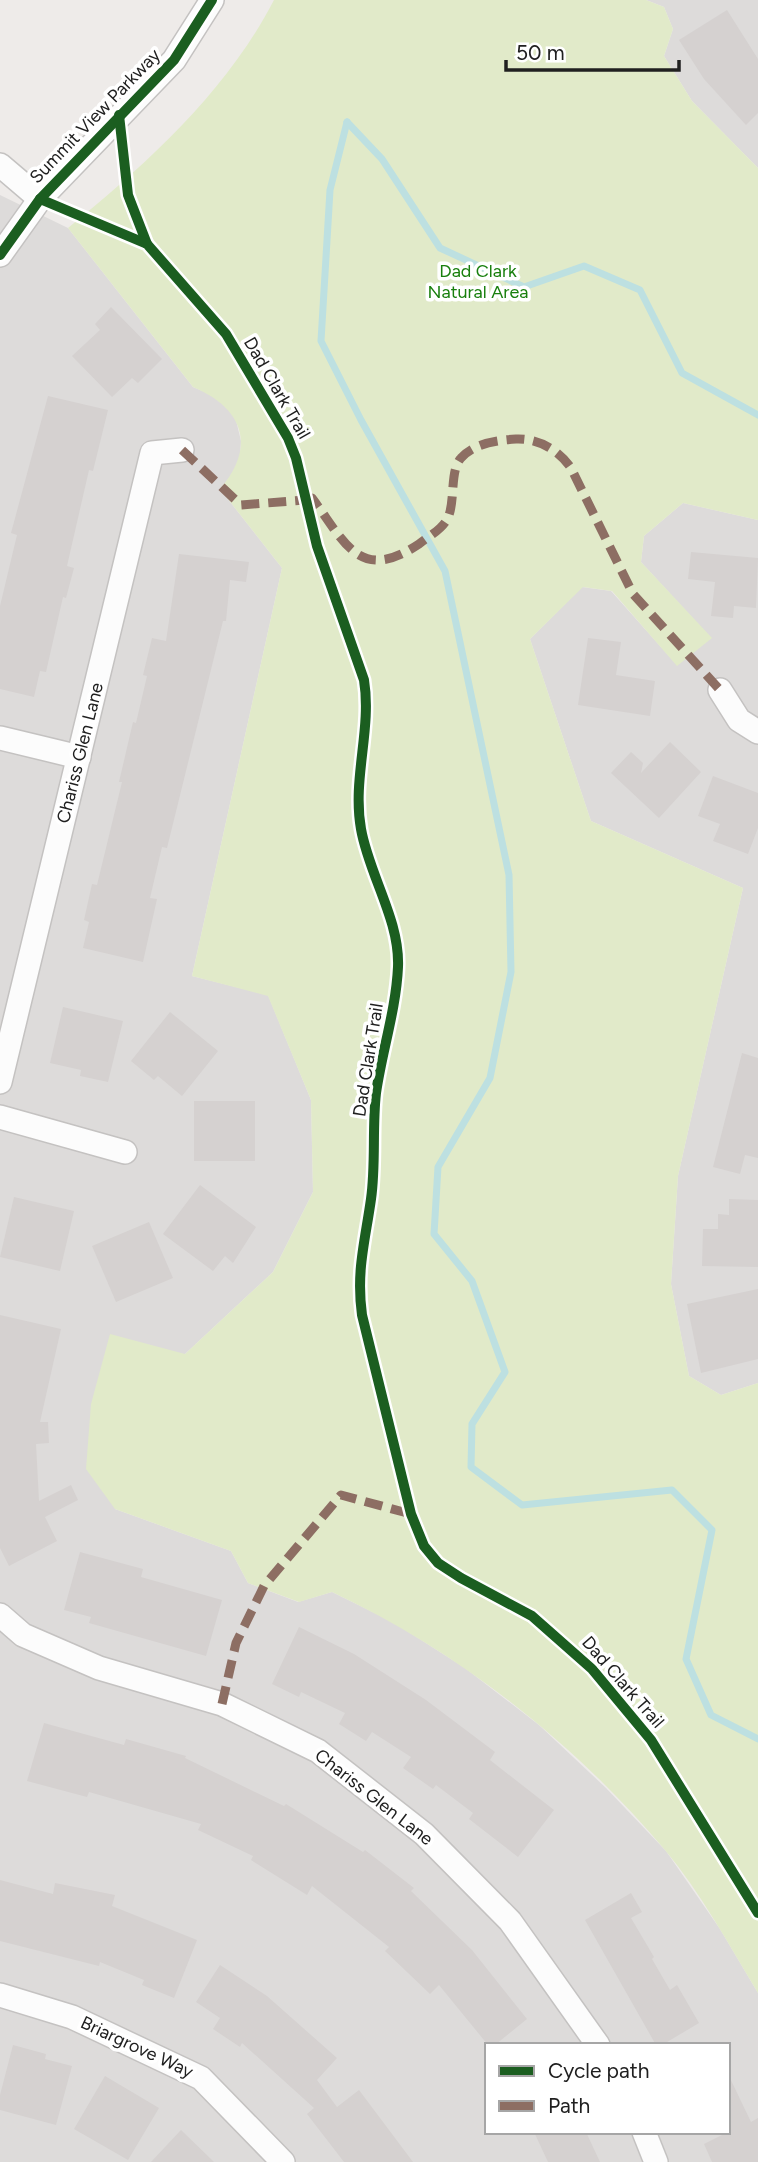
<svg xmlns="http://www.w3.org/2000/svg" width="758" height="2162" viewBox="0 0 758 2162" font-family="Figtree,sans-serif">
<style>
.residential{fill:#dddbda;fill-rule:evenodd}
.grass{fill:#e1eac9}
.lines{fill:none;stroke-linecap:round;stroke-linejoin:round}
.stream{stroke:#bde0e1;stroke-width:7}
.building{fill:#d5d1d0}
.minor-casing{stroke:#c4c2c1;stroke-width:26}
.minor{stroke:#fcfcfc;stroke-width:23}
.quiet{stroke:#8d6e63;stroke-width:9;stroke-dasharray:18 9;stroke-linecap:butt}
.cycleway-casing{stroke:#fff;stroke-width:15}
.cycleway{stroke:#1b5e20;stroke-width:10}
.labels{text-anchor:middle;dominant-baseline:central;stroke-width:7;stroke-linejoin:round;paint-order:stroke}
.street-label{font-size:18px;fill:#202020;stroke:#fff}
.park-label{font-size:18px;fill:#187f0d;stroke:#fff}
</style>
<rect width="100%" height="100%" fill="#eeebe9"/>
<g class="residential">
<path d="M646,0H758V168L692,101L664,56L673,29L664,7Z"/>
<path d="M0,195L68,228L193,387L217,397L235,416L241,441L240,458L235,471L220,489L282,568L192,976L268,995L311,1100L313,1192L273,1272L185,1354L115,1509L231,1551L248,1583L298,1602L332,1592L393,1622L465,1668L539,1725L606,1788L666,1851L720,1929L758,1993V2162H0ZM487,2045H728V2132H487Z"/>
<path d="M683,503L758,520V1383L721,1395L689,1376L671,1284L678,1176L743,888L591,821L530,639L582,587L611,591L677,665L711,638L641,562L644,536Z"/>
</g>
<path class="grass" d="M274,0H646L664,7L673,29L664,56L692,101L758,168V520L683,503L644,536L641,562L712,638L677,666L612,591L583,587L530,639L591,821L743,888L678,1176L671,1284L689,1376L721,1395L758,1383V1993C729,1945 701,1893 665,1850C574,1742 459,1652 332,1592L299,1602L248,1583L231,1551L115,1509L86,1469L91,1404L110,1334L185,1354L273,1272L313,1192L311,1100L268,996L192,976L282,568L220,489C257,446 243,408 193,387L68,228C147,164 227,91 274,0Z"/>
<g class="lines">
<g class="stream">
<path d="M347,122L330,190L321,341L361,420L445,571L509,875L511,972L490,1078L438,1167L434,1234L472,1281L505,1372L472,1424L471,1467L522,1505L672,1490L712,1530L686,1659L711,1715L758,1739"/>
<path d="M347,122L382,159L440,248L524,287L584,266L640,290L682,373L758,415"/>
</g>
</g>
<g class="building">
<path d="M727,10L758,59V113L746,125L704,79L679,40Z"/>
<path d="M111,307L162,359L138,383L132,378L112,397L72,356L100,330L95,324Z"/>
<path d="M48,396L108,410L93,471L89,470L67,566L74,568L66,598L63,597L46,672L40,671L34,697L0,689V606L17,535L11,533Z"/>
<path d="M691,552L758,558L756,608L734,606L733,618L711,616L715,582L688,579Z"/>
<path d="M179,554L249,562L246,582L230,580L226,621H223L167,848L162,847L150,898L157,899L143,962L83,948L89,922L84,920L92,884L97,885L122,782H119L133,722L136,723L147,676L143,675L152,638L166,641Z"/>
<path d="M588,638L621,642L616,675L655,681L650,716L578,705Z"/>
<path d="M670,742L701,772L659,818L611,773L631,752L643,763L641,773Z"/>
<path d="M713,776L758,793V828L748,854L713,841L720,824L698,816Z"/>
<path d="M63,1007L123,1021L108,1082L80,1076L81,1070L50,1063Z"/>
<path d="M170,1012L218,1051L182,1096L158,1076L154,1080L131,1061Z"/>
<path d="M742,1053L758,1058V1158L745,1155L740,1174L713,1167Z"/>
<rect x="194" y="1101" width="61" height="60"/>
<path d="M200,1185L256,1227L233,1263L225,1256L213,1271L163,1234Z"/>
<path d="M14,1197L74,1211L60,1271L0,1257Z"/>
<path d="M729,1199L758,1200V1267L702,1266L703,1229H718V1214L729,1215Z"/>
<path d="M149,1222L173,1278L116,1302L92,1246Z"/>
<path d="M758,1289V1359L701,1373L687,1304Z"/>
<path d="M0,1315L61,1329L40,1422H48L49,1443L36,1444L39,1501L71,1485L78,1500L45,1517L57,1541L9,1566L0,1548Z"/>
<path d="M80,1552L143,1569L141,1577L222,1600L206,1656L89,1623L91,1617L64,1610Z"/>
<path d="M299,1627L354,1654L426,1700L495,1752L490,1760L554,1810L518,1857L469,1819L473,1813L436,1785L433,1789L403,1768L411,1757L372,1732L366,1741L339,1724L345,1713L301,1692L299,1697L272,1684Z"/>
<path d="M44,1723L124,1745L126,1739L186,1756L185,1758L284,1806L286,1804L363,1852L365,1850L414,1888L411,1891L472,1950L527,2019L495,2045H488L439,1985L430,1994L385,1951L389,1947L312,1886L307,1895L251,1860L253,1856L198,1830L201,1824L89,1792L87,1797L27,1781Z"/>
<path d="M0,1880L53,1894L55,1883L115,1895L112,1906L197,1940L174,1998L142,1985L144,1980L100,1962L99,1966L0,1941Z"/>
<path d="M631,1893L642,1912L631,1918L654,1957L652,1959L670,1990L677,1985L699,2023L662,2045H656L585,1920Z"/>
<path d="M220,1965L267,1996L337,2058L317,2080L337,2107L359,2090L413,2162H344L307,2114L314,2108L242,2043L240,2047L213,2029L220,2018L196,2002Z"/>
<path d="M13,2045L46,2054L45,2059L72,2066L56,2125L0,2110V2095Z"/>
<path d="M728,2074L751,2122L758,2118V2162H712L704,2144L728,2132Z"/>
<path d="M105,2076L159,2108L128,2160L74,2129Z"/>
<path d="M181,2130L214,2162H151Z"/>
<path d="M534,2132H586L600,2162H548Z"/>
</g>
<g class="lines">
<defs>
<g id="minor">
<path d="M0,165L40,199"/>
<path d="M0,255L40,199L174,60L212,0"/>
<path d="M720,690L739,720L758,732"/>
<path d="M0,738L79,757"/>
<path d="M0,1082L152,453L182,450"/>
<path d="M0,1117L125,1152"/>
<path d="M0,1615L23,1635L99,1668L222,1704L318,1751L424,1834L510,1921L598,2045"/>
<path d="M0,1995L72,2017L201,2078L283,2162"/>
<path d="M644,2132L656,2162"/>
</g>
</defs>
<use href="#minor" class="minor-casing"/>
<use href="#minor" class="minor"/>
<g class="quiet">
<path d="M182,450L241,505L305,500"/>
<path d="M305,498H312C345,542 359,584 419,544C430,535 444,529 449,515C455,498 450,470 461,458C474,443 499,440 516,439C538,438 559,450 571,468L633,594L720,690"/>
<path d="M222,1704L236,1643L264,1586L341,1495L411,1514"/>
</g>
<defs>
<g id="cycleway">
<path d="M119,115L128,195L147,244"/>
<path d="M40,199L147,244L226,334L288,438L296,458L317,546L364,680C372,729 352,779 361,829C369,875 400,920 398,967C396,1010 382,1051 376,1093C372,1128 376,1164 371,1199C365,1242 356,1271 362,1315L411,1514L424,1546L438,1563L461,1578L532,1616L592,1669L651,1740L758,1913"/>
<path d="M0,255L40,199L174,60L212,0"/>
</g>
</defs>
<use href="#cycleway" class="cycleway-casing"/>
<use href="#cycleway" class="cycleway"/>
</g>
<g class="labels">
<g class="street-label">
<text transform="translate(95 116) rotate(-46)">Summit View Parkway</text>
<text transform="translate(277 388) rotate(60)">Dad Clark Trail</text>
<text transform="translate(80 753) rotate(-76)">Chariss Glen Lane</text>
<text transform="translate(368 1060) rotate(-81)">Dad Clark Trail</text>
<text transform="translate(623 1682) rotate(49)">Dad Clark Trail</text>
<text transform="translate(374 1797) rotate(38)">Chariss Glen Lane</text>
<text transform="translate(137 2047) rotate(25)">Briargrove Way</text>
</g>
<g class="park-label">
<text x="478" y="271">Dad Clark<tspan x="478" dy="21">Natural Area</tspan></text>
</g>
</g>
<rect x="485" y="2043" width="245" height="91" fill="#ffffff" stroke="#a6a6a6" stroke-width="2"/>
<rect x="499" y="2066" width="35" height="10" fill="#1b5e20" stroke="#a6a6a6" stroke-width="2"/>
<text x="548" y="2078" font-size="21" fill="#202020">Cycle path</text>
<rect x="499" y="2101" width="35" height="10" fill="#8d6e63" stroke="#a6a6a6" stroke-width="2"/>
<text x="548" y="2113" font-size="21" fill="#202020">Path</text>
<path d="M506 60v10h173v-10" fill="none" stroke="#202020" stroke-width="3.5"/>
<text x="516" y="60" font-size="21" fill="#202020" stroke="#ffffff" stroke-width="5" paint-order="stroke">50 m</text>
</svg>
